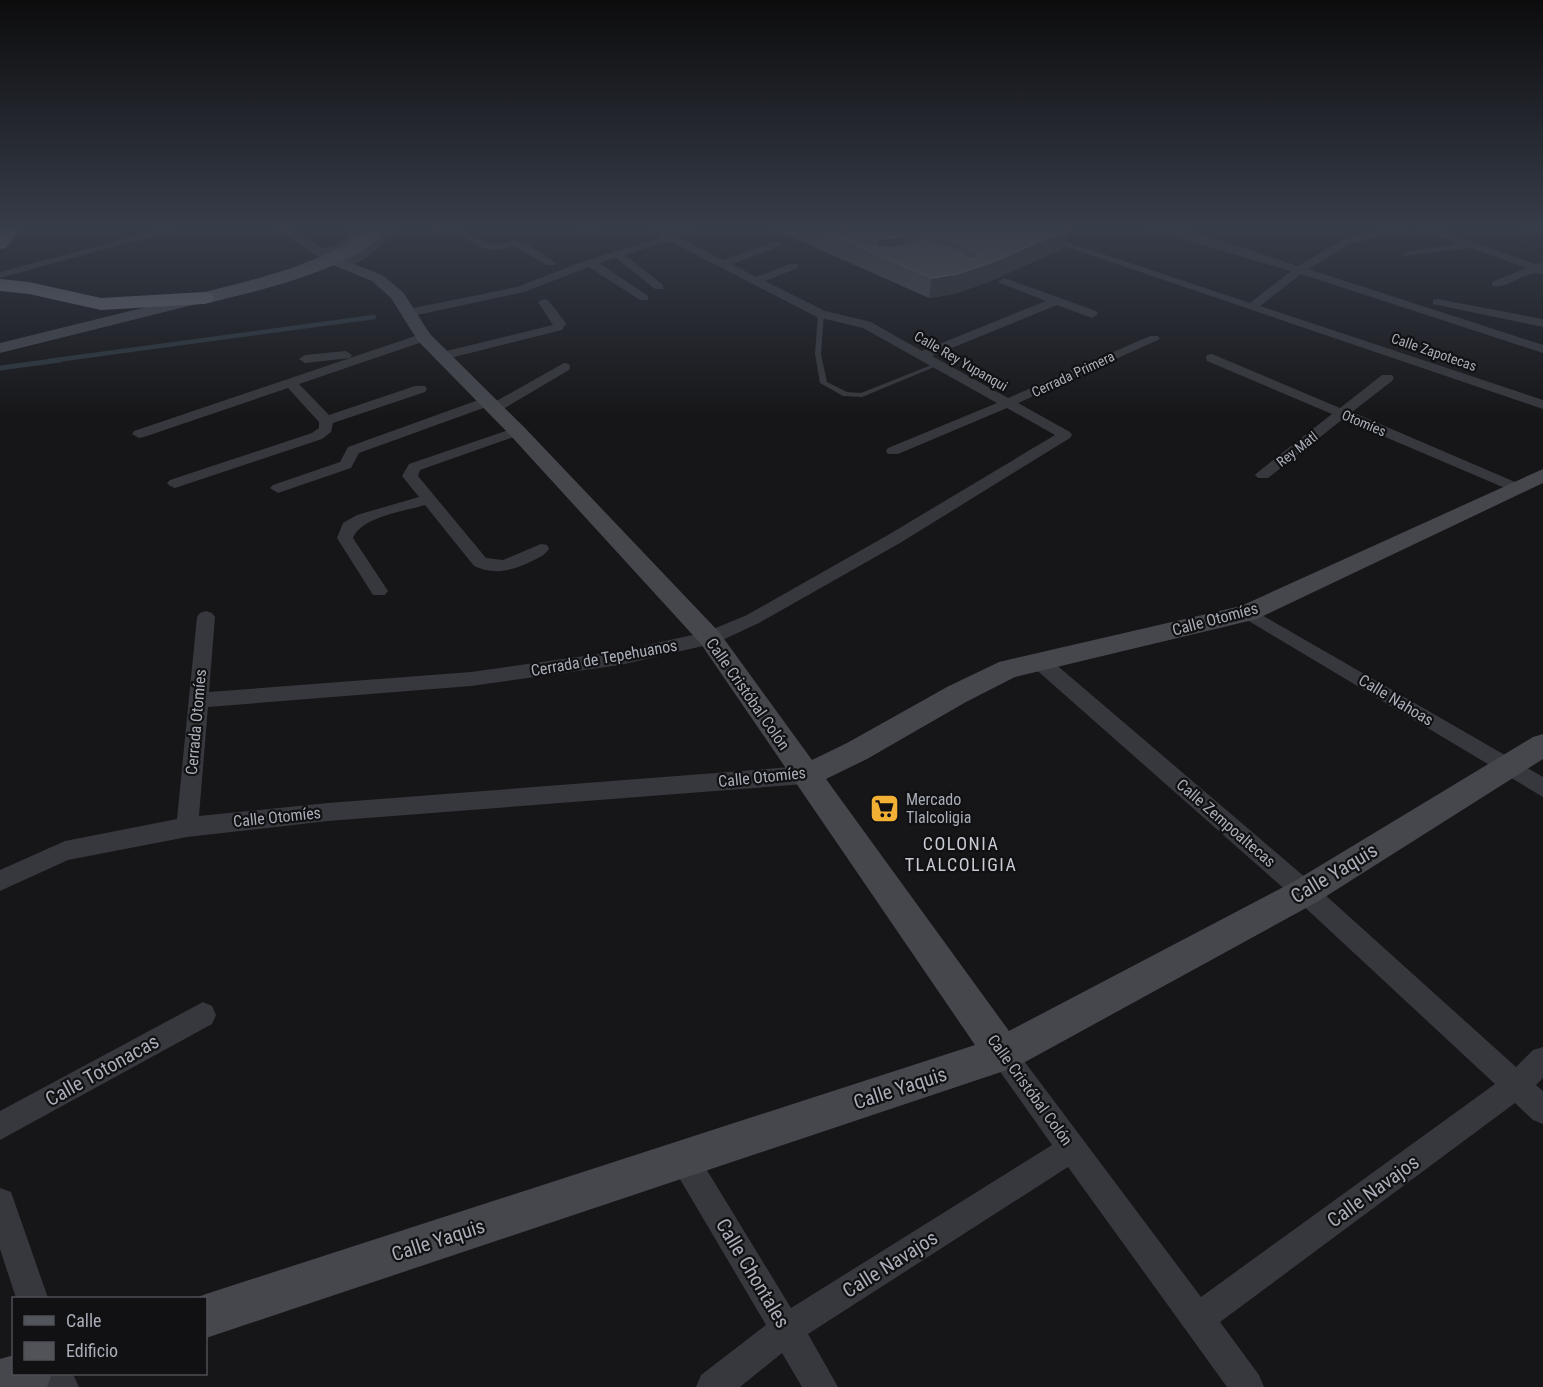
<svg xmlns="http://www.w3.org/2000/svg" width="1543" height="1387" viewBox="0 0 1543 1387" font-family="'Roboto Condensed',sans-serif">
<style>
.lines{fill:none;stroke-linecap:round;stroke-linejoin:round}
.stream-far1{stroke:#2c353c;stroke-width:4.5}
.stream{stroke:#2c353c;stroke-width:5}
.lane{fill:#37383d;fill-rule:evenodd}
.street{fill:#37383d;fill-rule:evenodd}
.secondary{fill:#45474d;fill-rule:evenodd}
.primary{fill:#53555c;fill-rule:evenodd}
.highway{fill:#63666e;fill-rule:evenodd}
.wall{fill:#47494d}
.shaded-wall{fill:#2f3033}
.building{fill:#525359;stroke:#5f6168;stroke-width:1.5}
.labels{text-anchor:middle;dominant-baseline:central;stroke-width:4.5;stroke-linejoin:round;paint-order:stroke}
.far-street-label{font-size:14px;fill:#a8adb8;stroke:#111113}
.street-label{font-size:16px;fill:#a8adb8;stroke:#111113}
.poi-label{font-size:16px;fill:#a8adb8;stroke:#111113;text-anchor:start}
.neighbourhood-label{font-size:18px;letter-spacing:1.5px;fill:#c9ccd4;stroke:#111113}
.near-street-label{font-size:20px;fill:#a8adb8;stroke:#111113}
</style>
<rect width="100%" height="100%" fill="#161618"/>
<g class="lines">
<path class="stream-far1" d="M49,361L374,317"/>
<path class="stream" d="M0,368L60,360"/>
<path class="lane" d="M821,312L824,314L821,354L827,382L847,392L861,393L934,364L939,365L862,397L843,396L820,383L815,354L818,314Z"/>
<g class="street">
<path d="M177,225H192L0,278V272Z"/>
<path d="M272,225H284L322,248L338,243L358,225H369L346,247L329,253L338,260L333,263L315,255Z"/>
<path d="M392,225H451L489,244L497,245L514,240L526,243L556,263L555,265H547L514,246C473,259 475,235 444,230C430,228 415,229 401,228C389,239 357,270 341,267V263L365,248Z"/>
<path d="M572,225H584L602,235L593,237Z"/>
<path d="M641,225H653L670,233L689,225H701L678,237L723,260L773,242H781V246L732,264L756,277L790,264H798V268L765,281L825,311L871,322L922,351L1046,301L1000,283L998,281L1004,278L1096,311L1098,314L1092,318L1057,305L932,356L1008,398L1150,336H1158L1160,339L1018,403L1070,432L1072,435L1070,438L900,543L759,623L716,643L620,665L471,686L208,707L199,816L328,803L805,766L812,769L816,775L812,781L805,784L328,821L187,837L68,860L0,891V870L65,841L177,819L197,617L200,613L206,611L212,613L215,617L209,692L471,672L620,651L706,632L747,615L888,535L1055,435L1007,408L898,454H888L886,451L888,448L997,403L863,328L817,317L669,241L625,255L663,285V289H655L616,258L599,263L648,296V300H640L589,267L524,292L408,317L402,313L408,309L517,287L579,263L661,237Z"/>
<path d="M1002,225H1016L1250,303L1291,271L1133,225C1177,222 1253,252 1298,266L1342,240L1402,225H1427L1535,264L1543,263V274C1525,269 1510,289 1492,286V282L1526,268L1471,248L1404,256L1403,254L1408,251L1459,244L1415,227L1350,244L1308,269L1543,345V353L1301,274L1260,306L1543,400V409Z"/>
<path d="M1511,225H1525L1543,231V237Z"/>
<path d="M544,299L548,300L566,323L562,330L442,360L436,356L438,353L553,325L538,302Z"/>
<path d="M1437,299L1543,319V327L1433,304V300Z"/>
<path d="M424,333L428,334L430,337L428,340L299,384L329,415L415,386H425L427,389L425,392L333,423L331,432L322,439L175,488L170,486L167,483L170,480L312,433L319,428V422L288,388L144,437L139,438L132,434L134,431Z"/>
<path d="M346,351L352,355L350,358L305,363L299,359L305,355Z"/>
<path d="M1212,354L1340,408L1382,375H1392L1394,378L1392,381L1352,412L1522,485L1525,488L1517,493L1512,491L1343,419L1268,478H1258L1255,475L1258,472L1332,414L1207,361L1206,358L1207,355Z"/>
<path d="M564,363L569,364L570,367L569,370L498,412H488L486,409L489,406L359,453L351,468L278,493L270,488L273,485L340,462L348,447L481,399H491V404Z"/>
<path d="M517,427L522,428L524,431L522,434L420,470L418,476L486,558L503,560L541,544L547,545L549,549C545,555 540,557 534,560C514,570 495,576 474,566L425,505C405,511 361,517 353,538L388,591L385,595H373L337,538L343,523L357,515L419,497L402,476L409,464Z"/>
<path d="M1248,607L1543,777V797L1242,617L1239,613L1242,609Z"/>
<path d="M1039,654L1046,656L1313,884L1516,1067L1533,1050L1543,1047V1078L1536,1085L1543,1091V1124L1533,1120L1515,1103L1220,1322L1259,1375L1264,1387H1227L1068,1167L808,1334L838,1387H802L782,1353L740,1387H696L701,1375L766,1325L674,1169L670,1159L674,1149L684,1145L694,1149L791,1308L1052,1145L994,1063L990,1054L994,1045L1003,1041L1012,1045L1201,1297L1495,1084L1297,900L1032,666L1030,661L1032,656Z"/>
<path d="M203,1002L212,1006L216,1015L212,1024L0,1140V1111Z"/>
<path d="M0,1188L11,1192L48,1298H16L0,1249Z"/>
<path d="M40,1374H73L79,1387H45Z"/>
</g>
<g class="secondary">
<path d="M333,256L382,275L403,292L430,334L524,427L719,632L812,760L847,743L947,687L999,662L1241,606L1543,469V483L1257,619L1015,677L966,702L867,759L826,779L1009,1031L1293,882L1533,737L1543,734V759L1317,902L1016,1067L206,1338V1298H195L206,1294L975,1045L701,644L510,435L418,341L391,298L372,281L328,263L326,260Z"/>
<path d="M203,293L209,295L211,298L209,301L0,353V343Z"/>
<path d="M14,1355V1374H52L47,1387H0V1359Z"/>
</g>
<path class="primary" d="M374,225H392C360,269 256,291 204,304L197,302L195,298L197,294C260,278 322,265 374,225Z"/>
<g class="highway">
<path d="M0,225H16L17,233L6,248L0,249Z"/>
<path d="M0,279L29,282L101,298L204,292L211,294L214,298L211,302L204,304L101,310L29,294L0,291Z"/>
</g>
</g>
<path class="wall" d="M764,225H1055L1069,229L1064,248L991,281L954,294L929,298Z"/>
<g class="shaded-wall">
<path d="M1069,229L1064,248L991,281L954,294L929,298L932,278Z"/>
<path d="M906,236L904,256L877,255L879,239Z"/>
</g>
<g class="building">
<path d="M808,225H810L869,246L891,248L924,242L954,249L972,260L981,257L974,250L943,237L918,233L898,225H1055L1069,229L995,261L957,274L932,278Z"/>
<path d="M831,225H880L906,236L879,239L863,237Z"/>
</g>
<linearGradient id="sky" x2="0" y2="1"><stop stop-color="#0c0c0d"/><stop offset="0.54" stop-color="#363c48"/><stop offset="1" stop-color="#363c48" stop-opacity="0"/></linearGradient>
<rect width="1543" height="419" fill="url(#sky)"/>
<defs>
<symbol id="supermarket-square" viewBox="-11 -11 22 22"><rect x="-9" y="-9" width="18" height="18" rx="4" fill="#f2b134" stroke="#111113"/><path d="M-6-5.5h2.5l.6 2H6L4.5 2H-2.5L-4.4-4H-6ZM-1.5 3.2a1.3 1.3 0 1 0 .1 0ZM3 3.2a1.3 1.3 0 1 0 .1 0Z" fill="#111"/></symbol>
</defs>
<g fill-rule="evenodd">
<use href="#supermarket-square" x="868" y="792" width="33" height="33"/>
</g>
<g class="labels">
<g class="far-street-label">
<text transform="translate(1434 352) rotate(19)">Calle Zapotecas</text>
<text transform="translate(961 361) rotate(30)">Calle Rey Yupanqui</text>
<text transform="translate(1073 374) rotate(-25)">Cerrada Primera</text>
<text transform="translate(1364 423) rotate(23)">Otomíes</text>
<text transform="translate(1297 449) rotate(-38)">Rey Matl</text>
</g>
<g class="street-label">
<text transform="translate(1215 619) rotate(-15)">Calle Otomíes</text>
<text transform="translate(604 658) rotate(-10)">Cerrada de Tepehuanos</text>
<text transform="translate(748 694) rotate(55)">Calle Cristóbal Colón</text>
<text transform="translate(1396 700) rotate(31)">Calle Nahoas</text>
<text transform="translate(196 722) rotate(-85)">Cerrada Otomíes</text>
<text transform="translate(762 777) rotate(-6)">Calle Otomíes</text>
<text transform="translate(277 817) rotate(-6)">Calle Otomíes</text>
<text transform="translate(1226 823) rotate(41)">Calle Zempoaltecas</text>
<text transform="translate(1030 1090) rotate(54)">Calle Cristóbal Colón</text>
</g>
<g class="poi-label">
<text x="906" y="799">Mercado<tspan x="906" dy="18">Tlalcoligia</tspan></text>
</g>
<g class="neighbourhood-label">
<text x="961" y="843">COLONIA<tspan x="961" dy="21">TLALCOLIGIA</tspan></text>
</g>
<g class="near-street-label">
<text transform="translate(1334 873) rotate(-31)">Calle Yaquis</text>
<text transform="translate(102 1070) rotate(-29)">Calle Totonacas</text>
<text transform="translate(900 1088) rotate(-18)">Calle Yaquis</text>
<text transform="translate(1373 1191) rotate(-36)">Calle Navajos</text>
<text transform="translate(438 1240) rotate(-18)">Calle Yaquis</text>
<text transform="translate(890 1264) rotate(-32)">Calle Navajos</text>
<text transform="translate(753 1273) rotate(59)">Calle Chontales</text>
</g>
</g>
<rect x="12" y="1297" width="195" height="78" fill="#111113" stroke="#4d4f55" stroke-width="1.5"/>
<rect x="24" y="1316" width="30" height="9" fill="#53555c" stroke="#4d4f55" stroke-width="1.5"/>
<text x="66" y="1327" font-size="18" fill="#a8adb8">Calle</text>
<rect x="24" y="1342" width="30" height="18" fill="#525359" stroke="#4d4f55" stroke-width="1.5"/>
<text x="66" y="1357" font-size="18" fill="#a8adb8">Edificio</text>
</svg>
